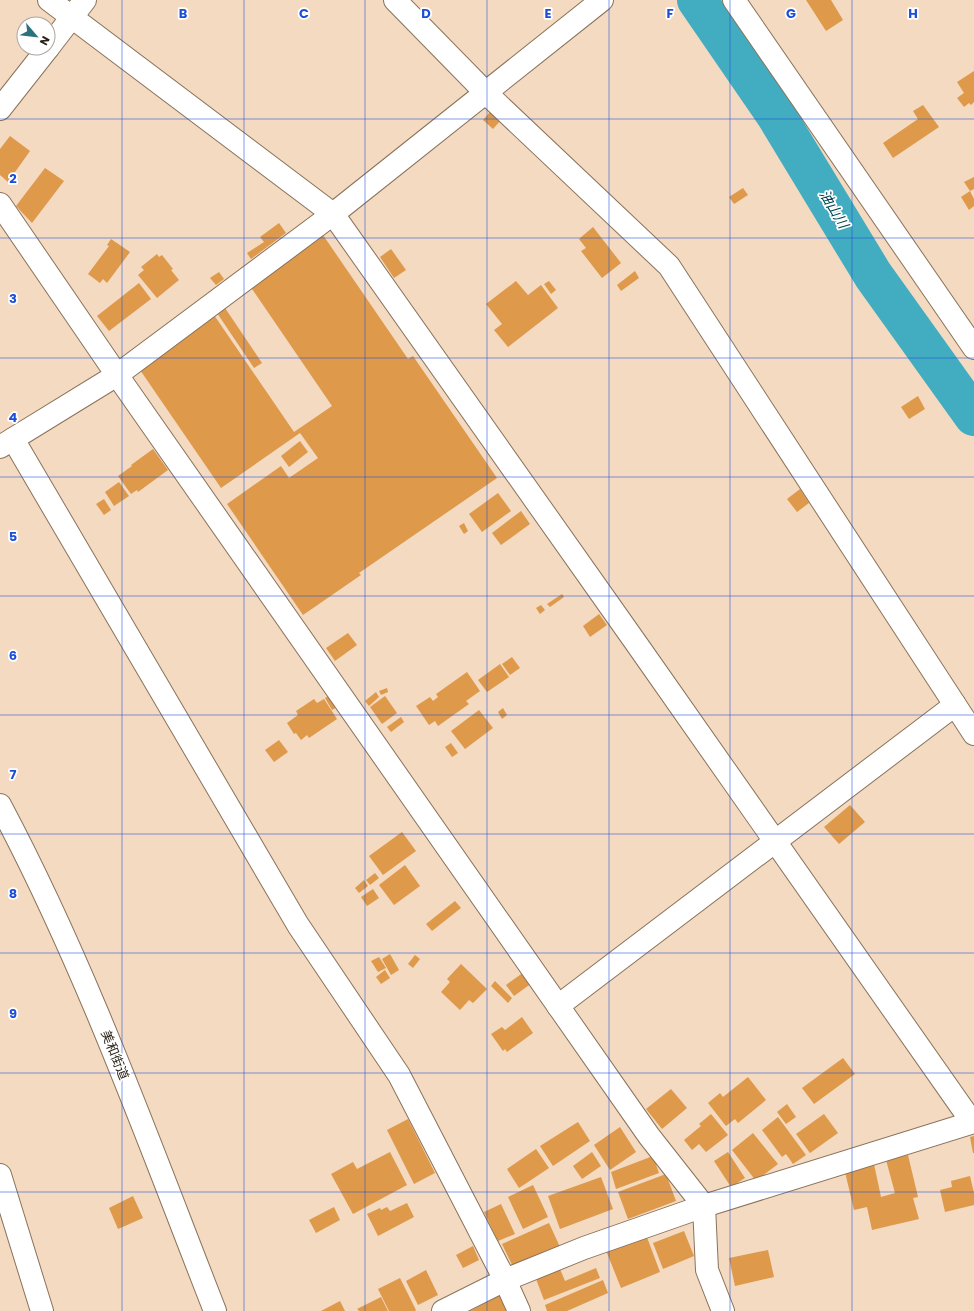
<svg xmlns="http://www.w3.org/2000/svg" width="974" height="1311" viewBox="0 0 974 1311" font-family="Poppins,'Noto Sans JP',sans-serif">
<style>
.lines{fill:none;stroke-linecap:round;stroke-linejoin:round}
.river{stroke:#42adc0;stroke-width:40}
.building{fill:#de994b}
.street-casing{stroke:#8a735b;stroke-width:24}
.primary-casing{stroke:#8a735b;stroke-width:24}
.street{stroke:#fff;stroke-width:22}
.primary{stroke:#fff;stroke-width:22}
.grid{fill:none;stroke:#1d4ed8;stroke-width:1;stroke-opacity:0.55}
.labels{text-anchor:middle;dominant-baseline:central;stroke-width:3.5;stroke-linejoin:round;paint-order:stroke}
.street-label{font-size:13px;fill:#2a2117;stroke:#fff}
.water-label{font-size:14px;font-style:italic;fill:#034650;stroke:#fff}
.grid-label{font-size:13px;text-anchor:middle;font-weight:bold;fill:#1d4ed8;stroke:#fff;stroke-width:3.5;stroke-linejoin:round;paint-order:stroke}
</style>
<rect width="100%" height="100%" fill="#f3dac0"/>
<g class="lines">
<path class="river" d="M697,0L776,115L873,275L974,416"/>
</g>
<g class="building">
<path d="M806,0H831L843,20L826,31Z"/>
<path d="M974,71V102L971,105L969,103L964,107L957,98L964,93L957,82Z"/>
<path d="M923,105L939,127L893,158L883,143L918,119L913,111Z"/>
<path d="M490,112L500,121L493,129L483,120Z"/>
<path d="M10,136L30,151L8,182L0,175V149Z"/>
<path d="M45,168L64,181L32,223L16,206Z"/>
<path d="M974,177V189L970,191L964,182Z"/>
<path d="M743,188L748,195L734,204L729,197Z"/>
<path d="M970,191L974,199V206L969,210L961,197Z"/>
<path d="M279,223L286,233L251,259L247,253L264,242L260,237Z"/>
<path d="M593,227L621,263L602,278L581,251L586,248L579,239Z"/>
<path d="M323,235L408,359L413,356L497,478L359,573L361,575L303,615L227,504L281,466L289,478L318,458L300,433L221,488L138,367L214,315L294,432L332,406L250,286Z"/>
<path d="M111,239L130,252L107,283L103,279L100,283L88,274L109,246L107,245Z"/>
<path d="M391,249L406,270L394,278L380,257Z"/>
<path d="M157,254L159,257L162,255L173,269L171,270L179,280L157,298L138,275L144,270L141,267Z"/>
<path d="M635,271L639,278L621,291L617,285Z"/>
<path d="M219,272L224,279L216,285L210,278Z"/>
<path d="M516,281L528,295L541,285L558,308L508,347L494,330L502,324L486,304Z"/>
<path d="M549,281L556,290L551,294L544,284Z"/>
<path d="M139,283L151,299L109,331L97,316Z"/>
<path d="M223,305L262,363L254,368L215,310Z"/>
<path d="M918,396L925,409L909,419L901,407Z"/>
<path d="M300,441L308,452L289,467L281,456Z"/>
<path d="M153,449L168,470L138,492L137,490L131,494L118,476L132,466L131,465Z"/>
<path d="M119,482L129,496L114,506L105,492Z"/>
<path d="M800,489L809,503L797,512L787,499Z"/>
<path d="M498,493L511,511L482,532L469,514Z"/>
<path d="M104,499L111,510L104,515L96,504Z"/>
<path d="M521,511L530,524L501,545L492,533Z"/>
<path d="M464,523L468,531L464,534L459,526Z"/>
<path d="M562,594L564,597L550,607L547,604Z"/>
<path d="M541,605L545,610L540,614L536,608Z"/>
<path d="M599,614L607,625L590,637L583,626Z"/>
<path d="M348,633L357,645L335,661L326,648Z"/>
<path d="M512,657L520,668L510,675L502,664Z"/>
<path d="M500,664L509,677L487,692L478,680Z"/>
<path d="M467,672L480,691L466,701L469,704L438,726L435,721L429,725L416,706L430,697L433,701L438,697L436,694Z"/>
<path d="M387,688L388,692L381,695L379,691Z"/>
<path d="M376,692L379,697L369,706L365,701Z"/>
<path d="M331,694L339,706L332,710L325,698Z"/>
<path d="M385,696L397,713L382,724L370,707Z"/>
<path d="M314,699L317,703L324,699L337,719L309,738L307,735L301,740L296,733L294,734L287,723L298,715L296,711Z"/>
<path d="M503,708L507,715L502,719L498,712Z"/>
<path d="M479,710L493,728L465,749L451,731Z"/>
<path d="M401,717L404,722L391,732L387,727Z"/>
<path d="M279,740L288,752L274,762L265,750Z"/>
<path d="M451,743L458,753L452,757L445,747Z"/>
<path d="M850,805L865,822L839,844L824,827Z"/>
<path d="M402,832L416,851L383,875L369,856Z"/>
<path d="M405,865L420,886L394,905L379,885Z"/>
<path d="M375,873L379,878L370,885L366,880Z"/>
<path d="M364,880L368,886L359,893L355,888Z"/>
<path d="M373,889L379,898L367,906L361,897Z"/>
<path d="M455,901L461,908L432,931L426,924Z"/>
<path d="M390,954L399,970L391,975L382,959Z"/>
<path d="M415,955L420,959L413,968L408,964Z"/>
<path d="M379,957L386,968L378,972L371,961Z"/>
<path d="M461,964L487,989L473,1003L469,1000L460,1010L441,992L450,982L447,979Z"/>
<path d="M385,970L390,978L381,984L376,977Z"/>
<path d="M524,972L532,983L514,996L506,985Z"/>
<path d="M495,981L512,998L508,1003L491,986Z"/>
<path d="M522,1017L533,1033L507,1052L505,1049L503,1051L491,1034L502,1027L505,1030Z"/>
<path d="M843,1058L855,1074L814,1104L802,1088Z"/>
<path d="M748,1077L766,1100L738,1123L735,1119L726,1126L708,1103L720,1093L723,1097Z"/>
<path d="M671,1089L687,1108L662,1129L646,1109Z"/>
<path d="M787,1104L796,1117L786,1124L777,1112Z"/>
<path d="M711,1114L728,1135L706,1152L699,1144L692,1150L684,1140L701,1126L699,1124Z"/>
<path d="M824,1114L838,1133L810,1153L796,1134Z"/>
<path d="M778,1117L806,1155L793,1164L786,1154L782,1157L762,1130Z"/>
<path d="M408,1119L435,1173L414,1184L387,1130Z"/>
<path d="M578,1122L590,1141L553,1166L540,1146Z"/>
<path d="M620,1127L636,1152L610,1170L594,1145Z"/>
<path d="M753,1133L778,1164L756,1181L732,1150Z"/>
<path d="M974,1136V1153H973L970,1137Z"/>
<path d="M536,1149L549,1168L519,1188L507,1169Z"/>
<path d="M390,1152L407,1185L353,1214L331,1174L353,1162L357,1169Z"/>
<path d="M592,1152L601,1166L582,1179L573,1166Z"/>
<path d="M728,1152L745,1178L731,1187L714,1161Z"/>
<path d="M908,1155L918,1197L913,1198L919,1219L872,1230L867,1207L854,1210L845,1172L874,1164L881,1197L895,1193L886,1160Z"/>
<path d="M653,1156L659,1173L616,1189L611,1172Z"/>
<path d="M666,1174L676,1201L628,1219L618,1192Z"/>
<path d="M970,1176L974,1193V1205L945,1212L940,1190L952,1187L951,1181Z"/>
<path d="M601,1177L613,1209L560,1229L548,1196Z"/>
<path d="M533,1185L548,1217L523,1229L508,1197Z"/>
<path d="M133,1196L143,1218L118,1229L109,1208Z"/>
<path d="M407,1203L414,1217L378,1236L367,1214L380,1208L381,1210L387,1207L390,1211Z"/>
<path d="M501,1204L515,1234L498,1241L484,1212Z"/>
<path d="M334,1207L340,1220L316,1233L309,1220Z"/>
<path d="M549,1223L560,1247L514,1269L502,1244Z"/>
<path d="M684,1231L694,1256L663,1269L653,1243Z"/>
<path d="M645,1232L660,1272L621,1288L605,1248Z"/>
<path d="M473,1246L479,1260L463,1268L456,1255Z"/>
<path d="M768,1250L774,1277L735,1286L729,1258Z"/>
<path d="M596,1268L600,1278L544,1300L536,1279L560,1269L565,1281Z"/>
<path d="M426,1270L438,1295L418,1305L406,1281Z"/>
<path d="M400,1278L416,1310L415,1311H389L378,1289Z"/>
<path d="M603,1280L608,1293L567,1311H547L545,1305Z"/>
<path d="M501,1295L509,1311H470Z"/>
<path d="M381,1297L388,1311H359L357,1309Z"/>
<path d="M340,1301L345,1311H321Z"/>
</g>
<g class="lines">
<defs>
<g id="street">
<path d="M49,0L333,214L636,643L972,1122"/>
<path d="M395,0L486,93L669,266L974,734"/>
<path d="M734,0L974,348"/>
<path d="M48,48L85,0"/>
<path d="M0,109L48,48"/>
<path d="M0,204L117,375L649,1136L704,1206L707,1270L723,1311"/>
<path d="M13,439L298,925L399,1075L505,1280L519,1311"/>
<path d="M0,447L117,375L333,214L602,0"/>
<path d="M558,1006L955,705"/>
<path d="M0,1175L42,1311"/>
<path d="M443,1311L505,1280L584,1248L704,1206L974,1122"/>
</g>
<path id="primary" d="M0,805C86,967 148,1140 215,1311"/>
</defs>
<use href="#street" class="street-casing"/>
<use href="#primary" class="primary-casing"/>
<use href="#street" class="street"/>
<use href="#primary" class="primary"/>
</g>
<path class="grid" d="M122,0V1311M244,0V1311M365,0V1311M487,0V1311M609,0V1311M730,0V1311M852,0V1311M0,119H974M0,238H974M0,358H974M0,477H974M0,596H974M0,715H974M0,834H974M0,953H974M0,1073H974M0,1192H974"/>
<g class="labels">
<g class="street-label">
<text transform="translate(115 1055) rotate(68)">美和街道</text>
</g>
<g class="water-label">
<text transform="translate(834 209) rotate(59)">油山川</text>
</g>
</g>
<g class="grid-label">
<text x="183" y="18">B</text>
<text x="304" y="18">C</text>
<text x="426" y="18">D</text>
<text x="548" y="18">E</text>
<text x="670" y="18">F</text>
<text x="791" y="18">G</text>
<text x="913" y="18">H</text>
<text x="13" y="183">2</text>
<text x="13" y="303">3</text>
<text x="13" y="422">4</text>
<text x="13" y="541">5</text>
<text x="13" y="660">6</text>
<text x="13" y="779">7</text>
<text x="13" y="898">8</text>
<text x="13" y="1018">9</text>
</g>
<g transform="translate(36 36) rotate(118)"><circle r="19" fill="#ffffff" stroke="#aaa6a2"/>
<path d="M0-3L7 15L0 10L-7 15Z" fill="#2b727e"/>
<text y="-6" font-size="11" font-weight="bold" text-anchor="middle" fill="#2a2117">N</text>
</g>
</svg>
